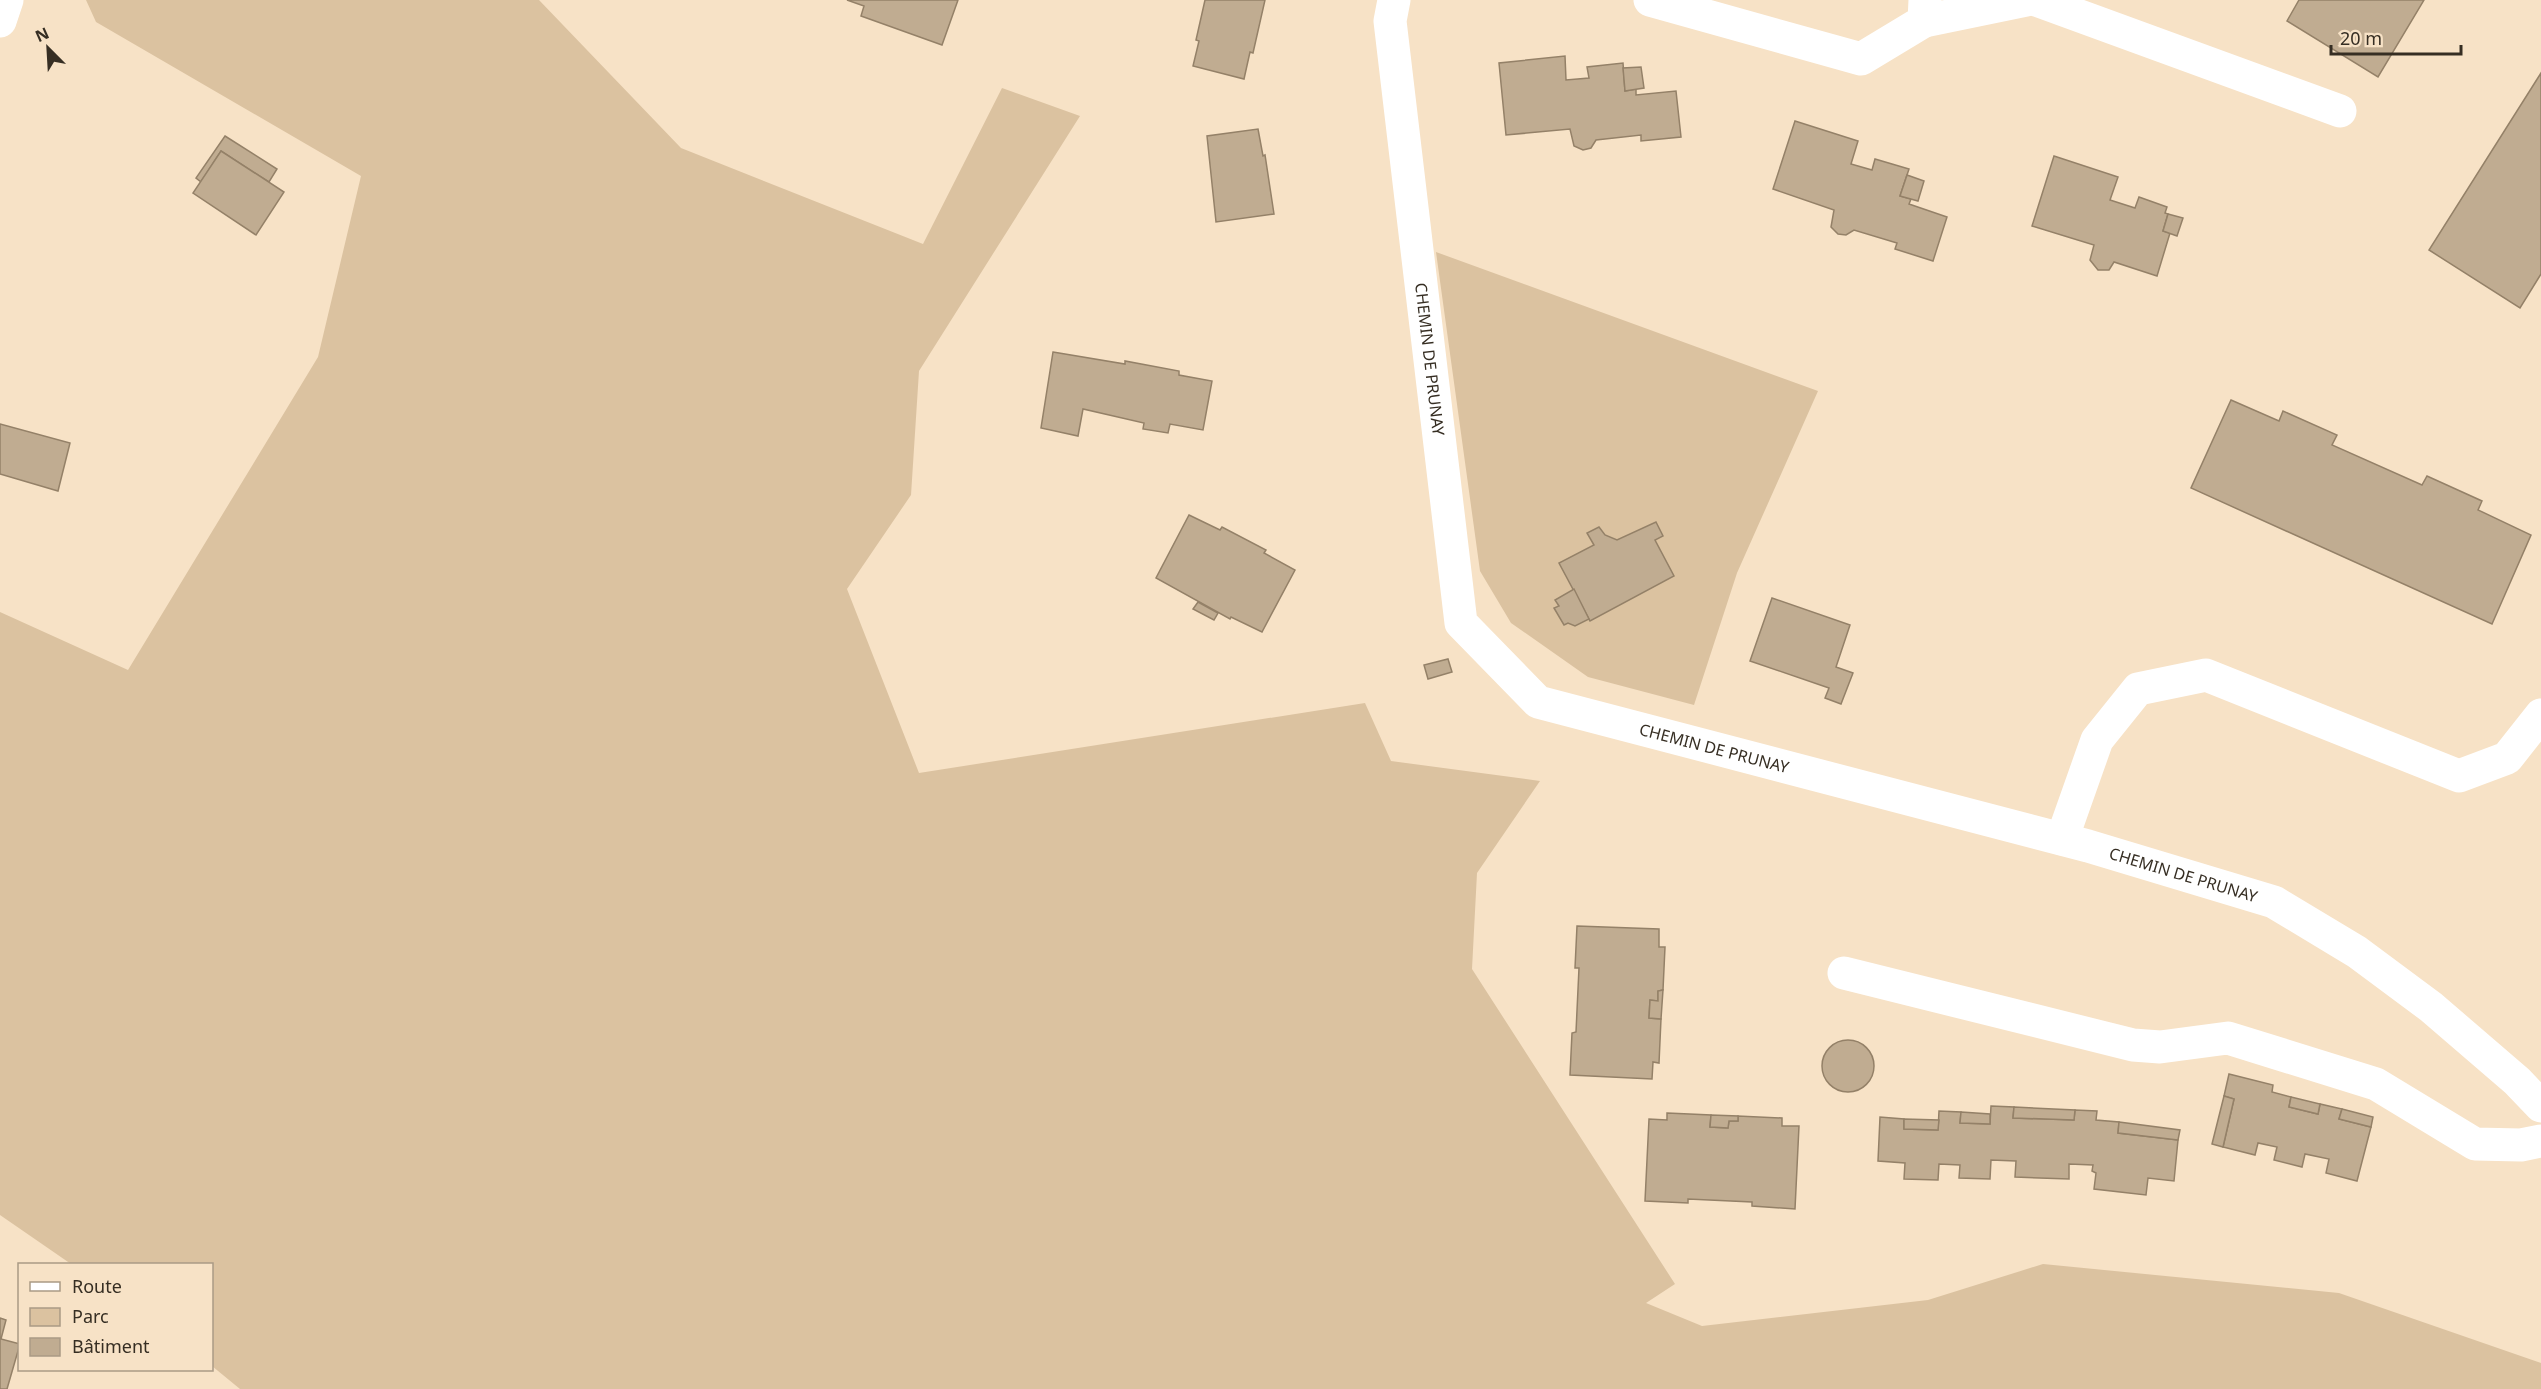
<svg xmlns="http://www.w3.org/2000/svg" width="2541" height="1389" viewBox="0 0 2541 1389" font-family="'Noto Sans',sans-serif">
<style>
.green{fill:#dbc2a0}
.building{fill:#c0ac91;stroke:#948168;stroke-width:1.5}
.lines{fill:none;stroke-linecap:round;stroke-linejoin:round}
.minor{stroke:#fff;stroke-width:33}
.labels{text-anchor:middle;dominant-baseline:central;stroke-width:6;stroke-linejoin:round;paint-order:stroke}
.street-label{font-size:16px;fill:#362e23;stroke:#f7e2c6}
</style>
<rect width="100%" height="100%" fill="#f7e2c6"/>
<g class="green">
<path d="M86,0H539L681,148L923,244L1002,88L1080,116L919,371L911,495L847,589L919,773L1365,703L1391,761L1540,781L1477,873L1472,969L1675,1284L1646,1303L1702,1326L1928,1300L2043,1264L2339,1293L2541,1363V1389H240L212,1366V1264H71L0,1215V612L128,670L318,357L361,176L96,22Z"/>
<path d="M1436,252L1818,391L1737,573L1694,705L1588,677L1511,623L1480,571Z"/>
</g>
<g class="building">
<path d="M847,0H958L942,45L861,16L864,6Z"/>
<path d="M1205,0H1265L1253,53L1250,52L1244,79L1193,66L1199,41L1196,40Z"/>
<path d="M2299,0H2424L2378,77L2287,21Z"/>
<path d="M1565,56L1566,80L1589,78L1587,67L1623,63L1625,91L1636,89V95L1676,91L1681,137L1641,141V135L1596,140L1591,148L1583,150L1574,146L1570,129L1506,135L1499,63Z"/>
<path d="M1641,67L1644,88L1625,91L1623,68Z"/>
<path d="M2541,73V274L2520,308L2429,250Z"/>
<path d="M1795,121L1858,141L1851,164L1872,170L1875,159L1909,169L1900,196L1911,199L1909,204L1947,217L1933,261L1895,249L1897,243L1854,230L1846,235L1838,234L1831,227L1834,210L1773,189Z"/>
<path d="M1258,129L1263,156L1265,155L1274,214L1216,222L1207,136Z"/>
<path d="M225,136L277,169L269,182L221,151L201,182L196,178Z"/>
<path d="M221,151L284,192L256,235L193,193Z"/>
<path d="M2054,156L2118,177L2110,200L2135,208L2139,197L2167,207L2165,213L2168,214L2163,231L2170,233L2157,276L2114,262L2109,270H2098L2090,260L2094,245L2032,226Z"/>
<path d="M1907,175L1924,181L1918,201L1900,196Z"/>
<path d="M2168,214L2183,218L2177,236L2163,231Z"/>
<path d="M1053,352L1125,364V361L1179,371V375L1212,381L1203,430L1170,424L1168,433L1143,429L1144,423L1083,409L1078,436L1041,428Z"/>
<path d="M2231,400L2279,421L2283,411L2337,435L2332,445L2422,485L2427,476L2482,501L2478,510L2531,535L2492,624L2191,488Z"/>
<path d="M0,424L70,443L58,491L0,474Z"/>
<path d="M1189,515L1220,530L1222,527L1266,550L1264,553L1295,570L1262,632L1231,617L1230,619L1156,578Z"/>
<path d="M1656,522L1663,536L1655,540L1674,576L1590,621L1559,563L1594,545L1587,533L1599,527L1605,535L1617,540Z"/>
<path d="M1574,589L1589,619L1575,626L1568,623L1564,625L1554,608L1559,606L1555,600Z"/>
<path d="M1772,598L1850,625L1836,667L1853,673L1841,704L1825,698L1829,688L1750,661Z"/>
<path d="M1198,602L1218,613L1214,620L1193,609Z"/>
<path d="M1448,659L1452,672L1428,679L1424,665Z"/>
<path d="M1577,926L1659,929V947H1665L1663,990L1658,991V1001L1650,1000L1649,1018L1661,1019L1659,1063L1653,1062L1652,1079L1570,1075L1572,1033L1576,1032L1579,968H1575Z"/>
<path d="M1663,990L1661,1019L1649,1018L1650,1000L1658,1001V991Z"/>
<circle cx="1848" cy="1066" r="26"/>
<path d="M2229,1074L2273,1085L2272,1092L2291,1097L2289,1107L2318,1114L2320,1104L2342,1109L2339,1119L2371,1127L2357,1181L2326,1173L2329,1159L2305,1154L2302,1167L2274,1160L2277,1147L2258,1143L2255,1155L2223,1147L2234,1099L2224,1096Z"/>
<path d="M2224,1096L2234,1099L2223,1147L2212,1144Z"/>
<path d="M2291,1097L2320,1104L2318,1114L2289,1107Z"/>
<path d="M1991,1106L2014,1107L2013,1118L2074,1120L2075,1110L2097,1111L2096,1120L2119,1122L2118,1133L2178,1140L2174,1181L2148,1178L2146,1195L2094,1189L2096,1173L2092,1171L2093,1165L2069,1164V1179L2015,1177L2016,1161L1991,1160L1990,1179L1959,1178L1960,1165L1939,1164L1938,1180L1904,1179L1905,1163L1878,1161L1880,1117L1904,1119V1129L1938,1130L1939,1111L1961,1112L1960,1123L1990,1124Z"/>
<path d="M2014,1107L2075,1110L2074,1120L2013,1118Z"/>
<path d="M2342,1109L2373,1117L2371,1127L2339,1119Z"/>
<path d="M1961,1112L1990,1114V1124L1960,1123Z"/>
<path d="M1667,1113L1711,1115L1710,1127L1728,1128L1729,1121H1738V1116L1782,1118V1126H1799L1795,1209L1752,1206V1202L1688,1199V1203L1645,1201L1649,1119L1667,1120Z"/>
<path d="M1711,1115L1738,1116V1121H1729L1728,1128L1710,1127Z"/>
<path d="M1904,1119L1939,1120L1938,1130L1904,1129Z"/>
<path d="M2119,1122L2180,1130L2178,1140L2118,1133Z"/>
<path d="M0,1318L6,1320L1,1339L20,1344L7,1389H0Z"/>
</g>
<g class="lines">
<g class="minor">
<path id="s1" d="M1394,0L1390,21L1461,623L1538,702L2088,846L2274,902L2357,952L2431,1007L2517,1081L2541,1106"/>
<path d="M1650,0L1861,59L1924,21L1925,0"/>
<path d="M2036,0L2340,111"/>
<path d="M0,21L7,0"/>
<path d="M1924,21L2026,0"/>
<path d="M2062,839L2097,740L2138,689L2206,675L2459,776L2507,758L2541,715"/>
<path d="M1844,973L2133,1045L2160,1047L2228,1038L2376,1084L2475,1144L2521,1145L2541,1141"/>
</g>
</g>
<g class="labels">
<g class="street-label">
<text stroke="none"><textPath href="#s1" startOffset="362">CHEMIN DE PRUNAY</textPath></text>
<text stroke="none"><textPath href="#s1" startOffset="920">CHEMIN DE PRUNAY</textPath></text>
<text stroke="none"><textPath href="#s1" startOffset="1406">CHEMIN DE PRUNAY</textPath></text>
</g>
</g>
<rect x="18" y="1263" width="195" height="108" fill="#f7e2c6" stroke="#aa9a85" stroke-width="1.5"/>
<rect x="30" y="1282" width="30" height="9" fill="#ffffff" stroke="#aa9a85" stroke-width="1.5"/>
<text x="72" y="1293" font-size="18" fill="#362e23">Route</text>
<rect x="30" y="1308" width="30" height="18" fill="#dbc2a0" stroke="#aa9a85" stroke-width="1.5"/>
<text x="72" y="1323" font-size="18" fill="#362e23">Parc</text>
<rect x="30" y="1338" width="30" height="18" fill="#c0ac91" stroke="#aa9a85" stroke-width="1.5"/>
<text x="72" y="1353" font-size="18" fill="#362e23">Bâtiment</text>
<g transform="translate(48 48) rotate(336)" stroke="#f7e2c6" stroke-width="4.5" paint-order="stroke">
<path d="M0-4.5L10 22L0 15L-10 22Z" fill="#362e23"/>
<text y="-9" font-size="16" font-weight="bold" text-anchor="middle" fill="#362e23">N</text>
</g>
<path d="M2331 45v9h130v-9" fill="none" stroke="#362e23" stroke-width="3"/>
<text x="2340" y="45" font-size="18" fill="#362e23" stroke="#f7e2c6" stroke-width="4.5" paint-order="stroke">20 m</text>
</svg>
